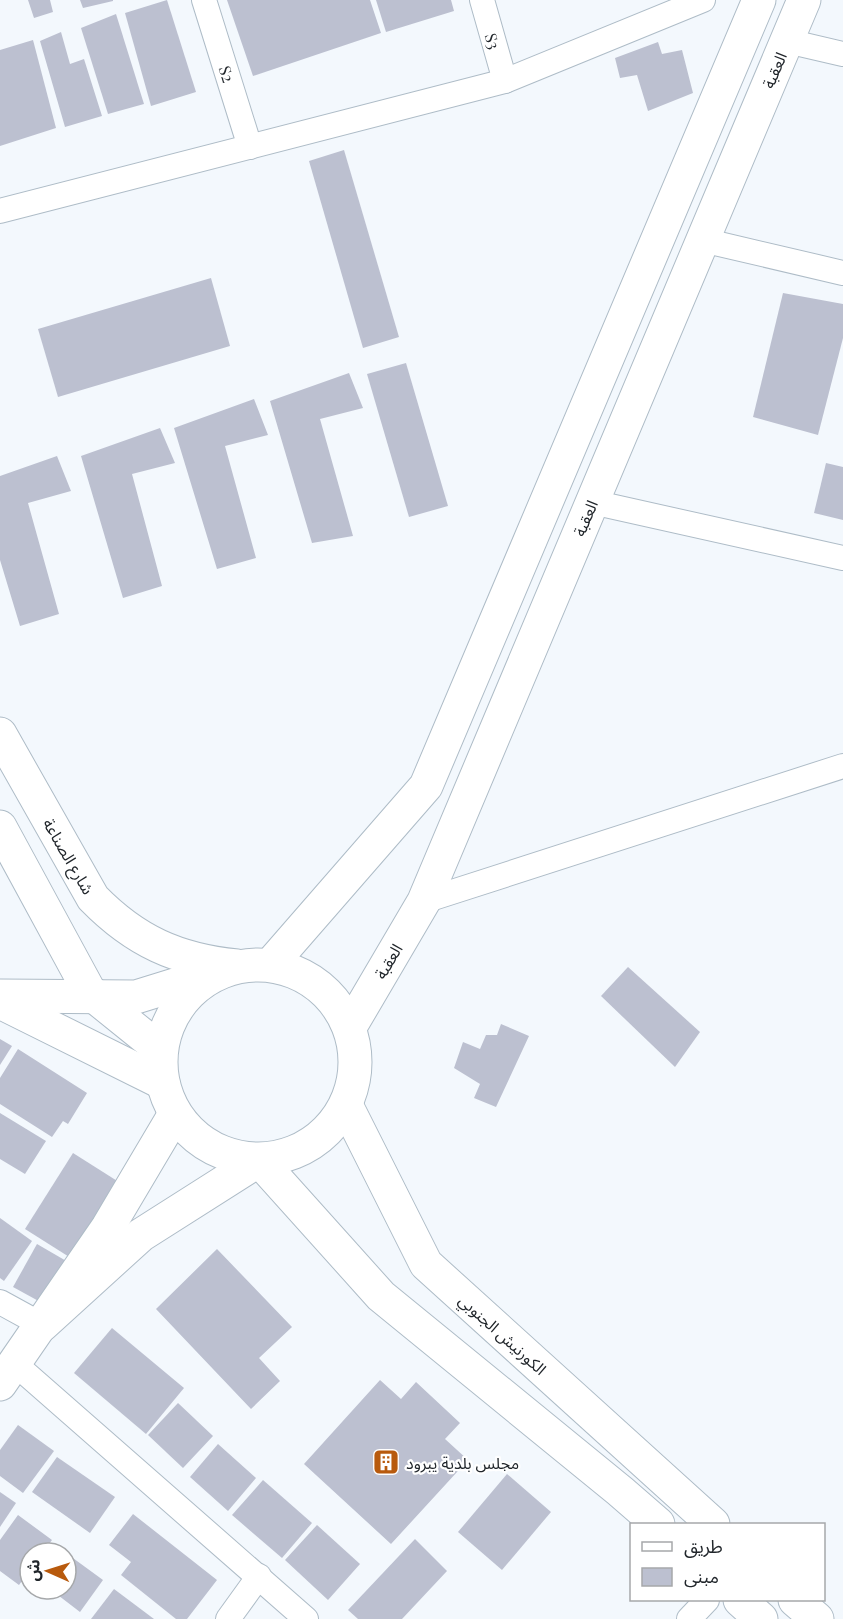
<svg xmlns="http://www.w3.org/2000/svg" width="843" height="1619" viewBox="0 0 843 1619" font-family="'Playfair Display','Noto Sans Arabic',serif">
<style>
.building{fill:#bcc0d0}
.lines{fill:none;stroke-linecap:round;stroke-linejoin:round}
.street-casing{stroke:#aebcc7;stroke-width:26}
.secondary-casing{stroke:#aebcc7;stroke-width:35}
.street{stroke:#fff;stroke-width:24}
.secondary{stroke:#fff;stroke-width:33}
.labels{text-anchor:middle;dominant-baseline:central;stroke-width:4.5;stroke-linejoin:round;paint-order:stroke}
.street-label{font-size:16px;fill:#21262b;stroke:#fff}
.poi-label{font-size:16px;fill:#21262b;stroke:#fff;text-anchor:start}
</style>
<rect width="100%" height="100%" fill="#f3f8fd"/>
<g class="building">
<path d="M28,0H50L53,12L34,18Z"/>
<path d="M80,0H113V1L83,8Z"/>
<path d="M167,0L196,92L151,106L125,13Z"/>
<path d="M227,0H370L381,33L253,76Z"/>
<path d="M376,0H451L454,11L386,32Z"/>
<path d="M116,14L144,104L108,114L81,28Z"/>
<path d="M61,32L70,64L84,59L102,116L65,127L40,41Z"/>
<path d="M33,40L56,128L0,146V50Z"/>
<path d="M658,42L662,54L682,50L693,93L648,111L637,75L620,78L615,58Z"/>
<path d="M344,150L399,337L363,348L309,161Z"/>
<path d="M211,278L230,346L58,397L38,329Z"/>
<path d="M783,293L843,304V338L818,435L753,417Z"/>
<path d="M406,363L448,506L409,517L367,374Z"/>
<path d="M349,373L363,408L320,419L353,536L312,543L270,401Z"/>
<path d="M254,399L268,435L225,446L256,558L217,569L174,428Z"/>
<path d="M160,428L175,463L132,474L162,586L123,598L81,456Z"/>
<path d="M57,456L71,491L28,503L59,614L20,626L0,560V476Z"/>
<path d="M826,463L843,467V520L814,513Z"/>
<path d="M628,967L700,1032L675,1067L601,996Z"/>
<path d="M501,1024L529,1036L496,1107L474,1098L480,1084L454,1068L463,1042L480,1049L486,1035H497Z"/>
<path d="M0,1039L12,1046L0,1065Z"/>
<path d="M18,1049L87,1093L68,1124L63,1121L52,1137L0,1104V1078Z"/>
<path d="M0,1113L46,1141L25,1174L0,1159Z"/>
<path d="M73,1153L122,1184L74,1260L25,1229Z"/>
<path d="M0,1218L32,1241L4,1281L0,1278Z"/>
<path d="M37,1244L68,1262L44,1304L13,1287Z"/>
<path d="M217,1249L292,1327L259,1358L280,1381L251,1409L156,1309Z"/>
<path d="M112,1328L184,1388L146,1434L74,1373Z"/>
<path d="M380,1380L401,1399L416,1382L460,1423L445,1439L468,1460L391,1544L304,1464Z"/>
<path d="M178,1403L213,1436L183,1468L148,1435Z"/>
<path d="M18,1425L54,1451L23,1493L0,1476V1450Z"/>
<path d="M218,1444L256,1478L228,1511L190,1477Z"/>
<path d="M57,1457L115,1497L90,1533L32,1492Z"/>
<path d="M507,1474L551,1512L502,1570L458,1532Z"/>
<path d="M263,1480L312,1523L282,1558L232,1515Z"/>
<path d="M0,1492L16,1503L0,1527Z"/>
<path d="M133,1514L217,1580L187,1619H176L121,1575L131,1562L109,1545Z"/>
<path d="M18,1515L52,1540L42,1553H30V1570L19,1585L0,1571V1540Z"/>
<path d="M317,1525L360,1564L328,1600L285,1560Z"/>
<path d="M415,1539L447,1571L402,1619H358L348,1610Z"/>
<path d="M66,1553L103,1580L80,1612L50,1589H66Z"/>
<path d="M114,1589L154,1619H91Z"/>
</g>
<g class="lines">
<defs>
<g id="street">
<path d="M204,0L250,147"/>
<path d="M482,0L505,81"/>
<path d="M787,41L843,54"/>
<path d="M0,211L505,81L703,0"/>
<path d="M702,240L843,273"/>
<path d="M592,502L843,558"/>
<path d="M424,901L843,766"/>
<path d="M0,1302L42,1325"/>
<path d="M14,1363L306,1619"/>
<path d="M228,1619L259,1576"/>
<path d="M689,1619L707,1600"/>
</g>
<g id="secondary">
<path d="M0,734L93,898C135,941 177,960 237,966"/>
<path d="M0,827L88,989L94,996L161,1050"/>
<path d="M271,964L426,786L759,0"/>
<circle cx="258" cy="1062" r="97"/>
<path d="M0,996L136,997L207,975"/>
<path d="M0,1002L163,1083"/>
<path d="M350,1027L424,901L804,0"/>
<path d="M346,1105L426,1264L713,1524"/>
<path d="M42,1325L141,1235L259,1160L381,1296L620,1491L658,1524"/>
<path d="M0,1384L108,1227L175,1114"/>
<path d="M740,1600L761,1619"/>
<path d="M795,1600L817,1619"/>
</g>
</defs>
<use href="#street" class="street-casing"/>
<use href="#secondary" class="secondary-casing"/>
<use href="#street" class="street"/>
<use href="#secondary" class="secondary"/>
</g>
<defs>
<symbol id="building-square" viewBox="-11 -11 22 22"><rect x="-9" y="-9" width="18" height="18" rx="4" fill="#b85a0d" stroke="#fff"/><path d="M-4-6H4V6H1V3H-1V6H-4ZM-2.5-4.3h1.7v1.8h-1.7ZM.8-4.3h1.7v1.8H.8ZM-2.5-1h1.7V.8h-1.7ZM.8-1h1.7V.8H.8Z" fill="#fff"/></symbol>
</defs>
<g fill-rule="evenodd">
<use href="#building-square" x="371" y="1447" width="30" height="30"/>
</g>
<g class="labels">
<g class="street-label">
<text transform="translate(493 41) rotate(74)">S3</text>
<text transform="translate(774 70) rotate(-67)">العقبة</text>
<text transform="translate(227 74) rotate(73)">S2</text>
<text transform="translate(585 518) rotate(-67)">العقبة</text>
<text transform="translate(69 856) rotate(60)">شارع الصناعة</text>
<text transform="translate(388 961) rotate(-59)">العقبة</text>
<text transform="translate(503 1334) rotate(42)">الكورنيش الجنوبي</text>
</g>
<g class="poi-label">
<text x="406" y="1462">مجلس بلدية يبرود</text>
</g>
</g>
<rect x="630" y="1523" width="195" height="78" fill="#ffffff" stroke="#a6a8aa" stroke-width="1.5"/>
<rect x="642" y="1542" width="30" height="9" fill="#ffffff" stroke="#a6a8aa" stroke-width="1.5"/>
<text x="684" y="1553" font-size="18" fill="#21262b">طريق</text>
<rect x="642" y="1568" width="30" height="18" fill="#bcc0d0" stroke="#a6a8aa" stroke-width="1.5"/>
<text x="684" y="1583" font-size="18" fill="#21262b">مبنى</text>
<g transform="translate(48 1571) rotate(273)"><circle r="28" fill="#ffffff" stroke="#a6a8aa" stroke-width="1.5"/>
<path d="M0-4.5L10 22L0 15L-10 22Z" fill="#b85a0d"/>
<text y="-9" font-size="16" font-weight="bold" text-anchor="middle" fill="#21262b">ش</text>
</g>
</svg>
